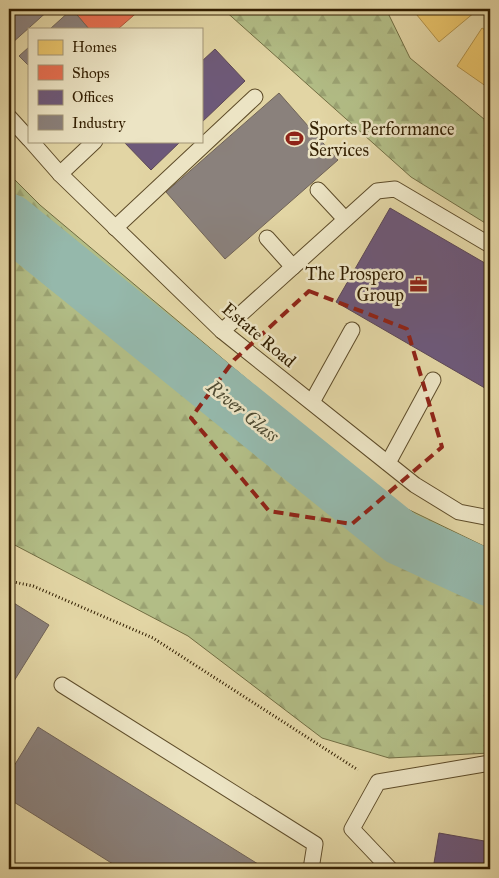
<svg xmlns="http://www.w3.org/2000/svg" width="499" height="878" viewBox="0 0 499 878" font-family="'IM FELL Great Primer',serif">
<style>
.forest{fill:url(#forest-firs);stroke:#726e43}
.homes{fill:#e9c46a;stroke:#b2924a}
.shops{fill:#e76f51;stroke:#b15739}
.offices{fill:#6d597a;stroke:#5b4755}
.industry{fill:#8a817c;stroke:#706357}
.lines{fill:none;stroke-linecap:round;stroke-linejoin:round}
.river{stroke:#95b8ab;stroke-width:55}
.lane-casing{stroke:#5e4c29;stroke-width:17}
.path{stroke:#321e00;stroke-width:3;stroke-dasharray:1 2.5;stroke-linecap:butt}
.lane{stroke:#ece4c4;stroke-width:15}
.marked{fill:none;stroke:#8f2418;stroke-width:4;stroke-dasharray:10 6;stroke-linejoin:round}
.labels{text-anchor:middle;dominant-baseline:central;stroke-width:5;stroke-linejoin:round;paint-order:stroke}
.poi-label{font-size:18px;fill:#321e00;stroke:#ece4c4;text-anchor:start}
.street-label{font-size:18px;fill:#321e00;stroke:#ece4c4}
.water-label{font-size:19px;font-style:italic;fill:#504c33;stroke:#ece4c4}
</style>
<defs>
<pattern id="forest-firs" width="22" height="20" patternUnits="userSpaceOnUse" patternTransform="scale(1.25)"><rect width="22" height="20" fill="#b2bd86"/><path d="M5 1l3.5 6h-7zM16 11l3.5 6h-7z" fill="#9aa272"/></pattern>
</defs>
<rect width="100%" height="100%" fill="#e2d5a4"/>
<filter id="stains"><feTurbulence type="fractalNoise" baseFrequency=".004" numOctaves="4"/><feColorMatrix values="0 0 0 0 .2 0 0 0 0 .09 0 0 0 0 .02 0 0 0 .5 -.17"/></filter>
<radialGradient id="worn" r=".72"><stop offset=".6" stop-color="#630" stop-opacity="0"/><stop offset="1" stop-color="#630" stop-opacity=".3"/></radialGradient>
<g class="forest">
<path d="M223,9H386L410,58L490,124V226L411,177Z"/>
<path d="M9,174L40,205L393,502L490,549V753L389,758L322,738L188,636L9,542Z"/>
</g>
<g class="homes">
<path d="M412,9H472L475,12L439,42Z"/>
<path d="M482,28L490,33V89L457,66Z"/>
</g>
<path class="shops" d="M72,9H141L118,29H89Z"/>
<g class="offices">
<path d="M215,49L245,81L201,123V62Z"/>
<path d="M123,141H181L151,170Z"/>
<path d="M390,208L490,266V391L336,302Z"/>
<path d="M439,833L490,842V869H433Z"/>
</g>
<g class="industry">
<path d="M9,9H50L11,44L9,41Z"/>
<path d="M72,9L89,29H50Z"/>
<path d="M29,47V66L19,56Z"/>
<path d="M279,93L338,160L225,259L166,192Z"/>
<path d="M9,600L49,625L9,689Z"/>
<path d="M38,727L266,869H121L9,799V774Z"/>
</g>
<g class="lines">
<path class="river" d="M9,221L401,538L490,579"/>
<defs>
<g id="lane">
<path d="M9,117L29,139"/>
<path d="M31,141L60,174L222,331L415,485L459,512L490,518"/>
<path d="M60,174L95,141"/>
<path d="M318,190L345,219"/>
<path d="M115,228L255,97"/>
<path d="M267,238L293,267"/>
<path d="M222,331L377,191L395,189L490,245"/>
<path d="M312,402L352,330"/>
<path d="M388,463L433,380"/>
<path d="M62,685L315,844L311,869"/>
<path d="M390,869L352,829L378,782L490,763"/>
</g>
</defs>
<use href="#lane" class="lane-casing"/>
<path class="path" d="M9,581L33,586L153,638L358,770"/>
<use href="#lane" class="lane"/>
</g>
<path class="marked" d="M309,291L407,329L442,447L352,524L269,511L191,418L234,360Z"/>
<defs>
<symbol id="stadium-bare" viewBox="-9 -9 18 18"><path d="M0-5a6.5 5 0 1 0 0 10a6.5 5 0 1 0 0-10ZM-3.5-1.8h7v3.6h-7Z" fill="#8f2418" stroke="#ece4c4" stroke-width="2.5" paint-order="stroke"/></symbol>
<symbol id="office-bare" viewBox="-9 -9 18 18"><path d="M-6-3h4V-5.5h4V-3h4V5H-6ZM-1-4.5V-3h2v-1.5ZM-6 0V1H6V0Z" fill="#8f2418" stroke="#ece4c4" stroke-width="2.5" paint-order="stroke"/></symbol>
</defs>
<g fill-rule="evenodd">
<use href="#stadium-bare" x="282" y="126" width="25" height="25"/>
<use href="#office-bare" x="406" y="272" width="25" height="25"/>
</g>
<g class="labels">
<g class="poi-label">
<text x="309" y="129">Sports Performance<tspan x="309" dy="21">Services</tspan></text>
<text x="404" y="274" text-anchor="end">The Prospero<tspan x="404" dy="21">Group</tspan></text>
</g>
<g class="street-label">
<text transform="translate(259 335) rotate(40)">Estate Road</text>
</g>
<g class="water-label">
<text transform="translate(243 411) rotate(39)">River Glass</text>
</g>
</g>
<rect width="499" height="878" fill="none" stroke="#e2d5a4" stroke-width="30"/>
<rect x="10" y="10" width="479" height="858" fill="none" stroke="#321e00" stroke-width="2.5"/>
<rect x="15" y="15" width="469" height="848" fill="none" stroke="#321e00"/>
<rect x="28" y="28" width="175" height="115" fill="#ece4c4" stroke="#a29576"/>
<rect x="38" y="40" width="25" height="15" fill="#e9c46a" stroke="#a29576"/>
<text x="72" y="52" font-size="15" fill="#321e00">Homes</text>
<rect x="38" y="65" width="25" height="15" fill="#e76f51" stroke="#a29576"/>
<text x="72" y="78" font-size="15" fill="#321e00">Shops</text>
<rect x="38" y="90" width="25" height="15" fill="#6d597a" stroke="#a29576"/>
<text x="72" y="102" font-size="15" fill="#321e00">Offices</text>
<rect x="38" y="115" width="25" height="15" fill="#8a817c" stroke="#a29576"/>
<text x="72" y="128" font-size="15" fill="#321e00">Industry</text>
<rect width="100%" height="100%" filter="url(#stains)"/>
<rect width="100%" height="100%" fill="url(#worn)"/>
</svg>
